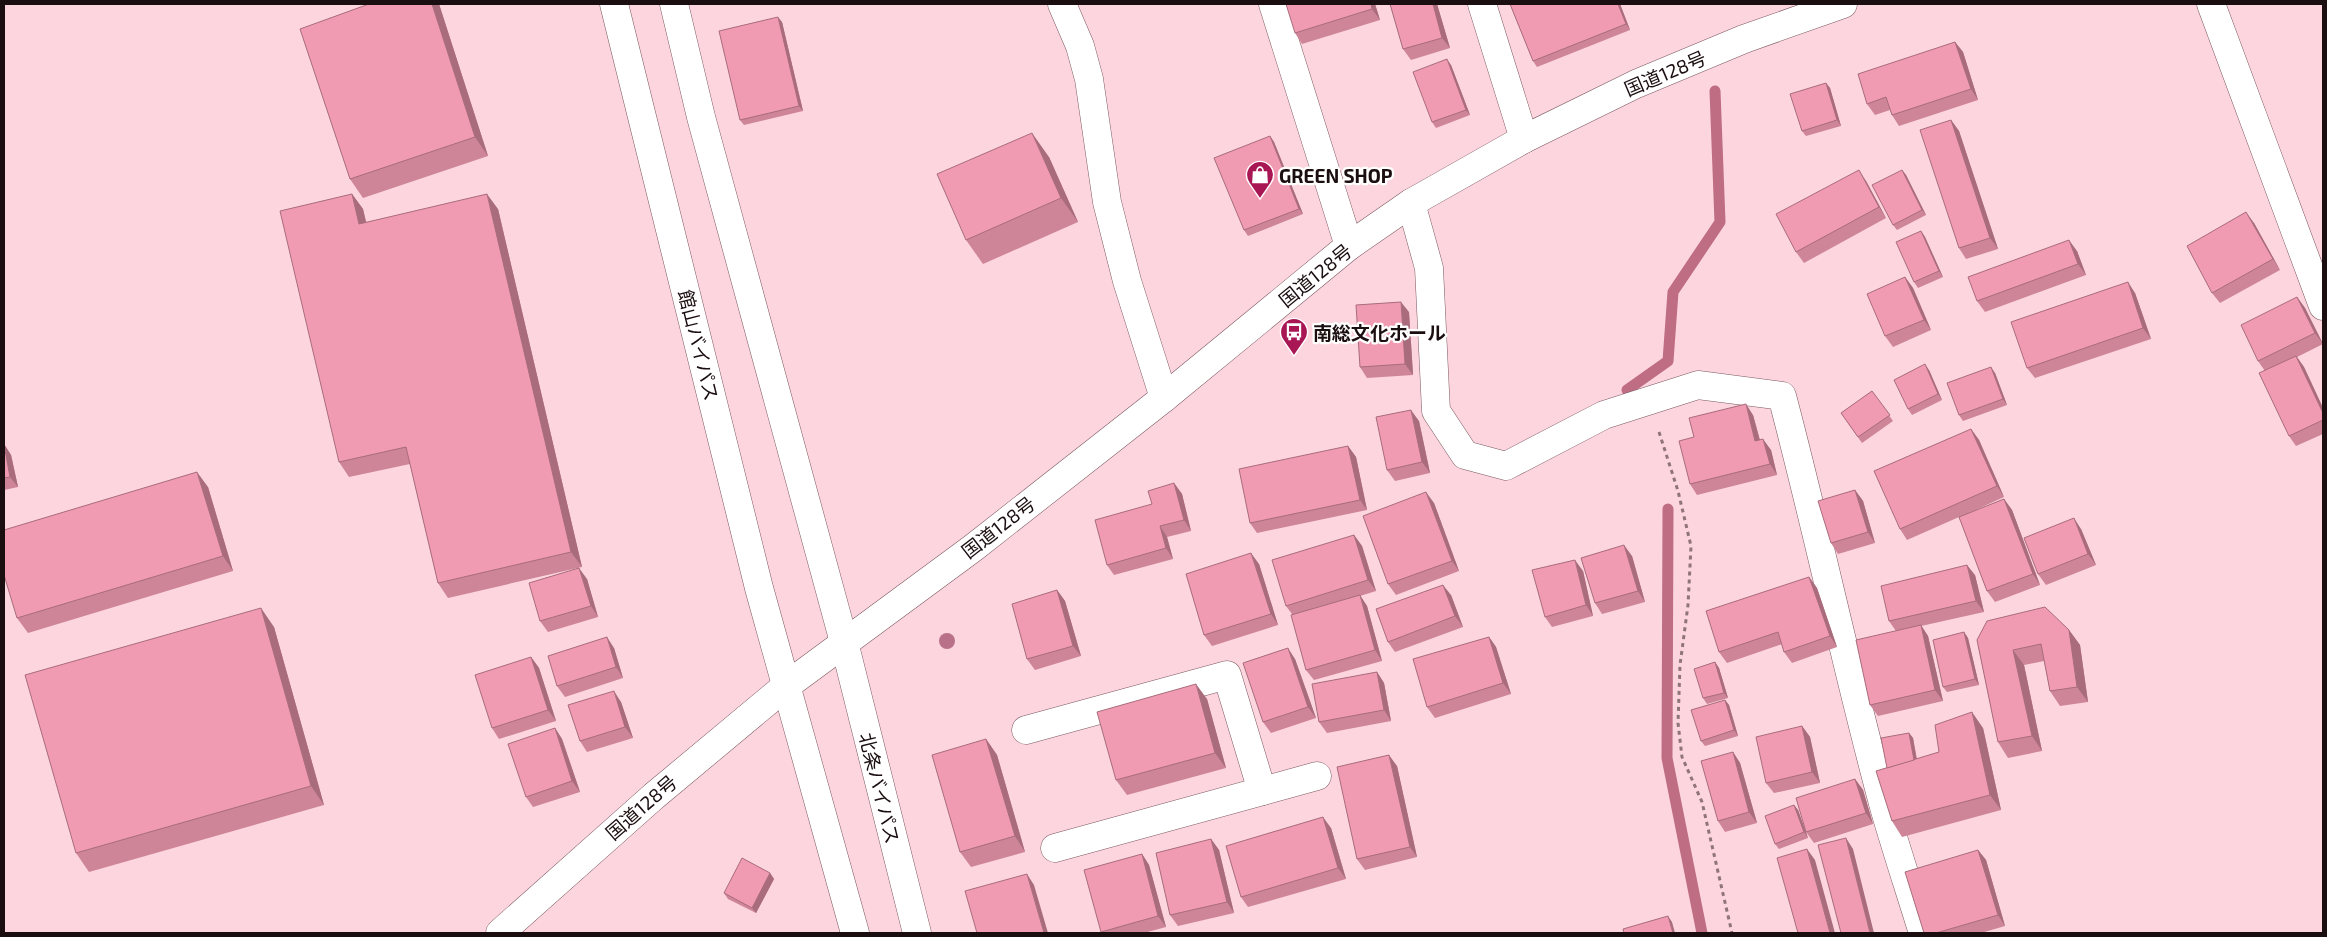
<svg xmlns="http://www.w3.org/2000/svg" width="2327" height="937" viewBox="0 0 2327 937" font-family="'Exo 2','Noto Sans JP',sans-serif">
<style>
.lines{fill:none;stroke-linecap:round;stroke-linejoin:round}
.stream{stroke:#be6d83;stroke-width:11}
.street-casing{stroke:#7b5961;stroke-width:29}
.highway-casing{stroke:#7b5961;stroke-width:29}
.path{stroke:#8f747a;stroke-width:3;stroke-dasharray:4 4;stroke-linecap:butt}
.street{stroke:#fff;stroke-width:28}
.highway{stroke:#fff;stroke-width:28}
.tree{fill:#b97189}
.wall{fill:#ce8598}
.shaded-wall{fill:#a86c7c}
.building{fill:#f09bb1;stroke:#a86c7c}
.labels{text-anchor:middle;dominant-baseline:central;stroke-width:4.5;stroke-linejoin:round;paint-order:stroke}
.street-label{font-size:19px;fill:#1b0e11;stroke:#fff}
.poi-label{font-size:19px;font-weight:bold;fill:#1b0e11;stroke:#fff;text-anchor:start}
</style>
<rect width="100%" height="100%" fill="#fdd5de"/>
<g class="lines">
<g class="stream">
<path d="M1627,390L1668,361L1673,292L1720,222L1715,91"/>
<path d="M1668,509L1667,758L1702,933"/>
</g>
<defs>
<g id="street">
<path d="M1062,4L1080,46L1089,79L1107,202L1127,281L1164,398"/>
<path d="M1273,4L1349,246"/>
<path d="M1482,4L1524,139"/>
<path d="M2211,4L2323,306"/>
<path d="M1411,203L1429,268L1436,411L1465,455L1506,466L1604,415L1698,385L1782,396C1818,532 1847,671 1884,807C1896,849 1910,891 1923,933"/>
<path d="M1026,730L1227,675L1262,791"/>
<path d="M1055,848L1317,776"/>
</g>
<g id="highway">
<path d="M614,4L759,588L855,933"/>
<path d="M674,4L701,117L844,642L917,933"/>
<path d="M500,933L654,796L786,686L973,548L1164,398L1349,246L1411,203L1524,139L1636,84L1744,39L1843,4"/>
</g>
</defs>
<use href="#street" class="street-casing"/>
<use href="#highway" class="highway-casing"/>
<path class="path" d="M1659,432L1678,491L1691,546L1688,605L1680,665L1678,723L1682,757L1702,802L1732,933"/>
<use href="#street" class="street"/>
<use href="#highway" class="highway"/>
</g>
<circle class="tree" cx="947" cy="641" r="8"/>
<g class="wall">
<path d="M369,4H439L488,156L363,198L350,179Z"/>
<path d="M1375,4L1380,20L1302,44L1295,33Z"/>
<path d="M1390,4H1437L1450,48L1411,60L1403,49Z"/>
<path d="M1510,4H1620L1630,30L1537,67L1533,61Z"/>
<path d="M782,22L803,111L744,125L740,120Z"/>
<path d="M1955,42L1963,52L1978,100L1899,126L1892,115L1890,110L1875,115L1867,104Z"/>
<path d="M1451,65L1470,115L1436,128L1432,122Z"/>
<path d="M1826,83L1830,88L1841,126L1806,136L1802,131Z"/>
<path d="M1951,120L1959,131L1998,249L1966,259L1959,248Z"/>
<path d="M1270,136L1274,142L1303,214L1248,236L1244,230Z"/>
<path d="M1049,157L1078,222L983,264L966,240Z"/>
<path d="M1902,170L1906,175L1926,215L1897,230L1893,225Z"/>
<path d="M1866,181L1886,218L1804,263L1796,252Z"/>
<path d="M352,194L363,209L366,222L498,209L582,567L448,598L438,583L410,464L349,477L339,462Z"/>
<path d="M2254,223L2280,270L2220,303L2212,293Z"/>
<path d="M1921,231L1925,237L1943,277L1918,288L1914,282Z"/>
<path d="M2077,251L2086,275L1985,312L1977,301Z"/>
<path d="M1905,277L1913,288L1931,330L1893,347L1885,336Z"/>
<path d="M2135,293L2151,339L2035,378L2027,368Z"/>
<path d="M2297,297L2305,308L2323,344L2297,357L2304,367L2323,408V434L2296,446L2289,436L2265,371L2258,361Z"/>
<path d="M1409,312L1413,375L1367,378L1360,367Z"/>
<path d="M1929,370L1942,400L1912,415L1908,409Z"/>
<path d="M1995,373L2007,405L1963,421L1959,415Z"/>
<path d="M1872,391L1893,421L1862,443L1841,413Z"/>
<path d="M1753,415L1760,440L1771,450L1777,475L1697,495L1690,484L1694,437Z"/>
<path d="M1419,421L1430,473L1395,481L1387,470Z"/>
<path d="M1971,429L1979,440L2004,497L1969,513L2004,499L2012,510L2040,585L1995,602L1987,591L1959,517L1907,540L1900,529Z"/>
<path d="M4,444L11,455L18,487L4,490Z"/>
<path d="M1348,446L1356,457L1367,510L1257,533L1250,523Z"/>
<path d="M1174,483L1182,494L1191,531L1167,537L1173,559L1114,575L1107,565L1152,504Z"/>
<path d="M208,487L233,571L28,633L17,618Z"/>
<path d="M1855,490L1863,501L1875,543L1838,554L1831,543Z"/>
<path d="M1434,503L1459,571L1396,595L1388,584Z"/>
<path d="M2081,529L2096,565L2046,585L2038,574Z"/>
<path d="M1354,535L1362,546L1376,591L1360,596L1367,606L1382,661L1314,680L1306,670L1292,614L1286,606Z"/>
<path d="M1632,556L1645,602L1602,614L1595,603Z"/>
<path d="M1259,564L1278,625L1212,646L1204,635Z"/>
<path d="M1583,571L1593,616L1552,627L1545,617Z"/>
<path d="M1975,575L1984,612L1921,626L1928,636L1943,701L1878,716L1870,705L1896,631L1889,621Z"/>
<path d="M1809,577L1817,588L1837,647L1792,663L1784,652L1782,644L1727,663L1719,652Z"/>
<path d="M587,579L598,617L548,632L540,621Z"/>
<path d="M1057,590L1065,601L1081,656L1035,670L1027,659Z"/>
<path d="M1451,595L1463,627L1395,652L1388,642Z"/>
<path d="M274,627L324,805L89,872L76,853Z"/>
<path d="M2069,630L2080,645L2088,702L2060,706L2050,691L2044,661L2024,665L2042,751L2008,758L1998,742L1977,640Z"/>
<path d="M1964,632L1968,638L1979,685L1947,692L1943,687Z"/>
<path d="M1489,637L1496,647L1511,694L1435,718L1427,707Z"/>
<path d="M614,648L623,678L565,697L557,686Z"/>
<path d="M531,657L539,668L556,721L499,739L492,728Z"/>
<path d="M1295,659L1316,718L1271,733L1263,722Z"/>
<path d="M1715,662L1719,668L1728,698L1707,704L1703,698Z"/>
<path d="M1377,672L1384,683L1391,721L1327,733L1319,722Z"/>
<path d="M1207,699L1226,768L1127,795L1116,780Z"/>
<path d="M1725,700L1729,705L1738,736L1705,746L1701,741Z"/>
<path d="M621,702L633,738L587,752L580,741Z"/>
<path d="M1802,726L1810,737L1820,783L1774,793L1766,783Z"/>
<path d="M555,728L562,739L580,792L533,807L526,797Z"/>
<path d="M1983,728L2001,810L1902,837L1892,821L1887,768L1909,733L1913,738L1917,759L1939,752Z"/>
<path d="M986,739L997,755L1025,852L971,867L960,852Z"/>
<path d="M1733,752L1740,763L1757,823L1725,832L1718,821Z"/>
<path d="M1397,766L1417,857L1365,870L1357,859Z"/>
<path d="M1855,779L1863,790L1873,824L1814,843L1806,832Z"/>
<path d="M1794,805L1798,810L1808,838L1779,849L1775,844Z"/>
<path d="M1331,828L1346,879L1248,907L1241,897Z"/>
<path d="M1211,839L1219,850L1234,913L1178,926L1170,915Z"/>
<path d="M1978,850L1986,860L2005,926L1981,933H1924Z"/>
<path d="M1142,854L1149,865L1166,927L1144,933H1101V932Z"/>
<path d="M770,873L774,879L756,913L728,899L724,893Z"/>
</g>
<g class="shaded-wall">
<path d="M432,4H439L488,156L475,137Z"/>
<path d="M1371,4H1375L1380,20L1372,9Z"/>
<path d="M1433,4H1437L1450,48L1442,38Z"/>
<path d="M1618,4H1620L1630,30L1626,24Z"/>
<path d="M778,17L782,22L803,111L799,106Z"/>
<path d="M1955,42L1963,52L1978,100L1971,89Z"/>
<path d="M1447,59L1451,65L1470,115L1466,110Z"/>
<path d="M1826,83L1830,88L1841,126L1837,120Z"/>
<path d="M1951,120L1959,131L1998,249L1990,238Z"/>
<path d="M1032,133L1049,157L1078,222L1061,198Z"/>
<path d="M1270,136L1274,142L1303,214L1299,209Z"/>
<path d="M1859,170L1866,181L1886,218L1879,207Z"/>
<path d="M1902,170L1906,175L1926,215L1922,210Z"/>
<path d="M352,194L363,209L370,239L359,224Z"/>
<path d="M487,194L498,209L582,567L571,552Z"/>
<path d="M2246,212L2254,223L2280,270L2273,259Z"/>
<path d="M1921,231L1925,237L1943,277L1939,271Z"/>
<path d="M2069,240L2077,251L2086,275L2078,264Z"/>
<path d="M1905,277L1913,288L1931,330L1924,320Z"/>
<path d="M2128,282L2135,293L2151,339L2143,328Z"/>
<path d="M2297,297L2305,308L2323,344L2315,333Z"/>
<path d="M1401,302L1409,312L1413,375L1405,364Z"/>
<path d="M2296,356L2304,367L2323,408V413Z"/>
<path d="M1925,364L1929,370L1942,400L1938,394Z"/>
<path d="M1991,367L1995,373L2007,405L2003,399Z"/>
<path d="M1746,404L1753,415L1763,452L1755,441Z"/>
<path d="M1411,410L1419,421L1430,473L1422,462Z"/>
<path d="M1971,429L1979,440L2004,497L1997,486Z"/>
<path d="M1763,439L1771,450L1777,475L1770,464Z"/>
<path d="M4,444L11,455L18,487L10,477Z"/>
<path d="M1348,446L1356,457L1367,510L1360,500Z"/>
<path d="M197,472L208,487L233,571L223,556Z"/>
<path d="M1174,483L1182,494L1191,531L1184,520Z"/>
<path d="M1855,490L1863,501L1875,543L1868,532Z"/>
<path d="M1426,492L1434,503L1459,571L1452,561Z"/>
<path d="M2004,499L2012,510L2040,585L2033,574Z"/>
<path d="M2074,518L2081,529L2096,565L2088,554Z"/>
<path d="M1160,526L1167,537L1173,559L1166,548Z"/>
<path d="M1354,535L1362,546L1376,591L1368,580Z"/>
<path d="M1624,545L1632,556L1645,602L1638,591Z"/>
<path d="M1251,553L1259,564L1278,625L1271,614Z"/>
<path d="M1575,560L1583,571L1593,616L1586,605Z"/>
<path d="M1967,565L1975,575L1984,612L1976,601Z"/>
<path d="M579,568L587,579L598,617L591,606Z"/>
<path d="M1809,577L1817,588L1837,647L1830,636Z"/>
<path d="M1443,585L1451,595L1463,627L1455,616Z"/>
<path d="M1057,590L1065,601L1081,656L1073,646Z"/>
<path d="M1360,595L1367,606L1382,661L1375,650Z"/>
<path d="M261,608L274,627L324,805L311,786Z"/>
<path d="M1921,625L1928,636L1943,701L1935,690Z"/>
<path d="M2069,630L2080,645L2088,702L2077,687Z"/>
<path d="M1964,632L1968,638L1979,685L1975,679Z"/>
<path d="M607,637L614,648L623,678L616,667Z"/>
<path d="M1489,637L1496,647L1511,694L1503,683Z"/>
<path d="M1288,648L1295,659L1316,718L1308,707Z"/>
<path d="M2013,650L2024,665L2042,751L2032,736Z"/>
<path d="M531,657L539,668L556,721L548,710Z"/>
<path d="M1715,662L1719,668L1728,698L1724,693Z"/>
<path d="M1377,672L1384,683L1391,721L1384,710Z"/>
<path d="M1196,684L1207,699L1226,768L1215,753Z"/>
<path d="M614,691L621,702L633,738L625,727Z"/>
<path d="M1725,700L1729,705L1738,736L1734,730Z"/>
<path d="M1972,712L1983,728L2001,810L1990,795Z"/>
<path d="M1802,726L1810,737L1820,783L1812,772Z"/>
<path d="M555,728L562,739L580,792L572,781Z"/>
<path d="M1909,733L1913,738L1919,774L1915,768Z"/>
<path d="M986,739L997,755L1025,852L1015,836Z"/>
<path d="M1733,752L1740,763L1757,823L1749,812Z"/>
<path d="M1389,755L1397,766L1417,857L1410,847Z"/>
<path d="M1855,779L1863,790L1873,824L1866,813Z"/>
<path d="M1794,805L1798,810L1808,838L1804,832Z"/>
<path d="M1323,817L1331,828L1346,879L1338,868Z"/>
<path d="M1846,838L1853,849L1874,933H1870Z"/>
<path d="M1211,839L1219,850L1234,913L1227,902Z"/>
<path d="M1807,849L1815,860L1835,933H1830Z"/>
<path d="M1978,850L1986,860L2005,926L1998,915Z"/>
<path d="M1142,854L1149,865L1166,927L1158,916Z"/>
<path d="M770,873L774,879L756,913L752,908Z"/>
<path d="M1027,874L1034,885L1048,933H1044Z"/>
<path d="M1668,916L1672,922L1675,933H1673Z"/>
</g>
<g class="building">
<path d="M369,4H432L475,137L350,179L300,29Z"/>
<path d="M1286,4H1371L1372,9L1295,33Z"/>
<path d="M1390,4H1433L1442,38L1403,49Z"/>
<path d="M1510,4H1618L1626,24L1533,61Z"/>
<path d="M778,17L799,106L740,120L719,31Z"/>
<path d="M1955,42L1971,89L1892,115L1886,97L1867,104L1858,74Z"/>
<path d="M1447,59L1466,110L1432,122L1413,72Z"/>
<path d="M1826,83L1837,120L1802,131L1790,94Z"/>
<path d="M1951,120L1990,238L1959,248L1920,130Z"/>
<path d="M1032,133L1061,198L966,240L937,174Z"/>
<path d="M1270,136L1299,209L1244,230L1214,158Z"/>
<path d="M1859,170L1879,207L1796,252L1776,214Z"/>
<path d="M1902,170L1922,210L1893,225L1872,185Z"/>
<path d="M352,194L359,224L487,194L571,552L438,583L406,447L339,462L280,211Z"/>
<path d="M2246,212L2273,259L2212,293L2187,246Z"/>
<path d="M1921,231L1939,271L1914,282L1896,242Z"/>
<path d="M2069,240L2078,264L1977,301L1968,277Z"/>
<path d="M1905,277L1924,320L1885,336L1867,294Z"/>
<path d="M2128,282L2143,328L2027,368L2011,322Z"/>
<path d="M2297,297L2315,333L2258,361L2241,325Z"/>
<path d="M1401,302L1405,364L1360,367L1356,305Z"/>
<path d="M2296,356L2323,413V420L2289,436L2259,373Z"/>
<path d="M1925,364L1938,394L1908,409L1894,380Z"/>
<path d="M1991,367L2003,399L1959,415L1947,383Z"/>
<path d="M1872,391L1890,415L1858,437L1841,413Z"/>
<path d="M1746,404L1755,441L1763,439L1770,464L1690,484L1679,441L1694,437L1689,418Z"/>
<path d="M1411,410L1422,462L1387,470L1376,417Z"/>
<path d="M1971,429L1997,486L1900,529L1874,471Z"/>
<path d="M4,444L10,477L4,478Z"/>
<path d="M1348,446L1360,500L1250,523L1239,469Z"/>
<path d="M197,472L223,556L17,618L4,575V530Z"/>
<path d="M1174,483L1184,520L1160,526L1166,548L1107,565L1095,520L1152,504L1148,491Z"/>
<path d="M1855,490L1868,532L1831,543L1818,501Z"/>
<path d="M1426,492L1452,561L1388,584L1363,516Z"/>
<path d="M2004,499L2033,574L1987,591L1959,517Z"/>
<path d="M2074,518L2088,554L2038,574L2024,538Z"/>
<path d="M1354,535L1368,580L1286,606L1272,560Z"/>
<path d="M1624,545L1638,591L1595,603L1581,558Z"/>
<path d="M1251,553L1271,614L1204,635L1186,574Z"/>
<path d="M1575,560L1586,605L1545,617L1532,570Z"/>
<path d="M1967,565L1976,601L1889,621L1881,586Z"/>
<path d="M579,568L591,606L540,621L529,583Z"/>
<path d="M1809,577L1830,636L1784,652L1778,632L1719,652L1706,611Z"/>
<path d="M1443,585L1455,616L1388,642L1376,609Z"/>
<path d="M1057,590L1073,646L1027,659L1012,604Z"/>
<path d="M1360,595L1375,650L1306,670L1291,615Z"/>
<path d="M2045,607L2069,630L2077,687L2050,691L2041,644L2013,650L2032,736L1998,742L1977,640L1987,621Z"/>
<path d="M261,608L311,786L76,853L25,675Z"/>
<path d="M1921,625L1935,690L1870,705L1856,640Z"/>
<path d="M1964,632L1975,679L1943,687L1933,640Z"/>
<path d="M607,637L616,667L557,686L548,656Z"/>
<path d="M1489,637L1503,683L1427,707L1413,659Z"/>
<path d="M1288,648L1308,707L1263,722L1243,663Z"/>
<path d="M531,657L548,710L492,728L475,675Z"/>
<path d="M1715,662L1724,693L1703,698L1694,669Z"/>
<path d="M1377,672L1384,710L1319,722L1312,684Z"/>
<path d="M1196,684L1215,753L1116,780L1097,712Z"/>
<path d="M614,691L625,727L580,741L568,705Z"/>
<path d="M1725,700L1734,730L1701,741L1691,710Z"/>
<path d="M1972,712L1990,795L1892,821L1876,771L1939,752L1935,725Z"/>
<path d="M1802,726L1812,772L1766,783L1756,737Z"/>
<path d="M555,728L572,781L526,797L508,744Z"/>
<path d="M1909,733L1914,760L1887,768L1881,738Z"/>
<path d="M986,739L1015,836L960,852L932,755Z"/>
<path d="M1733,752L1749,812L1718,821L1701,761Z"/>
<path d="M1389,755L1410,847L1357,859L1337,767Z"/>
<path d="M1855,779L1866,813L1806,832L1796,798Z"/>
<path d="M1794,805L1804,832L1775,844L1765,816Z"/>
<path d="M1323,817L1338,868L1241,897L1226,846Z"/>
<path d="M1846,838L1870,933H1841L1818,845Z"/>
<path d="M1211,839L1227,902L1170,915L1156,853Z"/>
<path d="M1807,849L1830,933H1798L1777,858Z"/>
<path d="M1978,850L1998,915L1936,933H1924L1905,872Z"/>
<path d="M1142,854L1158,916L1101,932L1084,870Z"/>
<path d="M742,858L770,873L752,908L724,893Z"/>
<path d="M1027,874L1044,933H977L965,891Z"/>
<path d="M1668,916L1673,933H1624L1623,929Z"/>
</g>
<defs>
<symbol id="shop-pin" viewBox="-11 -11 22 30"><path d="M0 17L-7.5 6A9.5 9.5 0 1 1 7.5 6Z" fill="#a81754" stroke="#fff"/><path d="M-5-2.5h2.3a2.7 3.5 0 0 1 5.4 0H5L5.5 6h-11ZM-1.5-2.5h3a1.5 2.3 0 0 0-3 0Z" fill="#fff"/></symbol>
<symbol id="bus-pin" viewBox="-11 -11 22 30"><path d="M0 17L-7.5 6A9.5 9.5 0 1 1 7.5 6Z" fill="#a81754" stroke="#fff"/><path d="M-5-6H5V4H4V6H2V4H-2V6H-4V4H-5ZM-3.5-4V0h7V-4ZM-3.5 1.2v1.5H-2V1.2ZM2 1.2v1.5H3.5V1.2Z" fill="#fff"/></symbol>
</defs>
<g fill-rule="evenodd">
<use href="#shop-pin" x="1244" y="159" width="32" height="43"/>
<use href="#bus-pin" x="1278" y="316" width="32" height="43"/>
</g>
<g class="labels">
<g class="street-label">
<text transform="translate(1665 73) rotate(-23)">国道128号</text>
<text transform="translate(1315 275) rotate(-39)">国道128号</text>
<text transform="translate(699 345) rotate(76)">館山バイパス</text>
<text transform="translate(998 527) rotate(-38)">国道128号</text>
<text transform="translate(880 788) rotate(76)">北条バイパス</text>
<text transform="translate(641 807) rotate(-41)">国道128号</text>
</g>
<g class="poi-label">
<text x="1279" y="175">GREEN SHOP</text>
<text x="1313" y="332">南総文化ホール</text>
</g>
</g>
<rect width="2327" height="937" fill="none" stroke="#1b0e11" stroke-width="10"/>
</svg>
